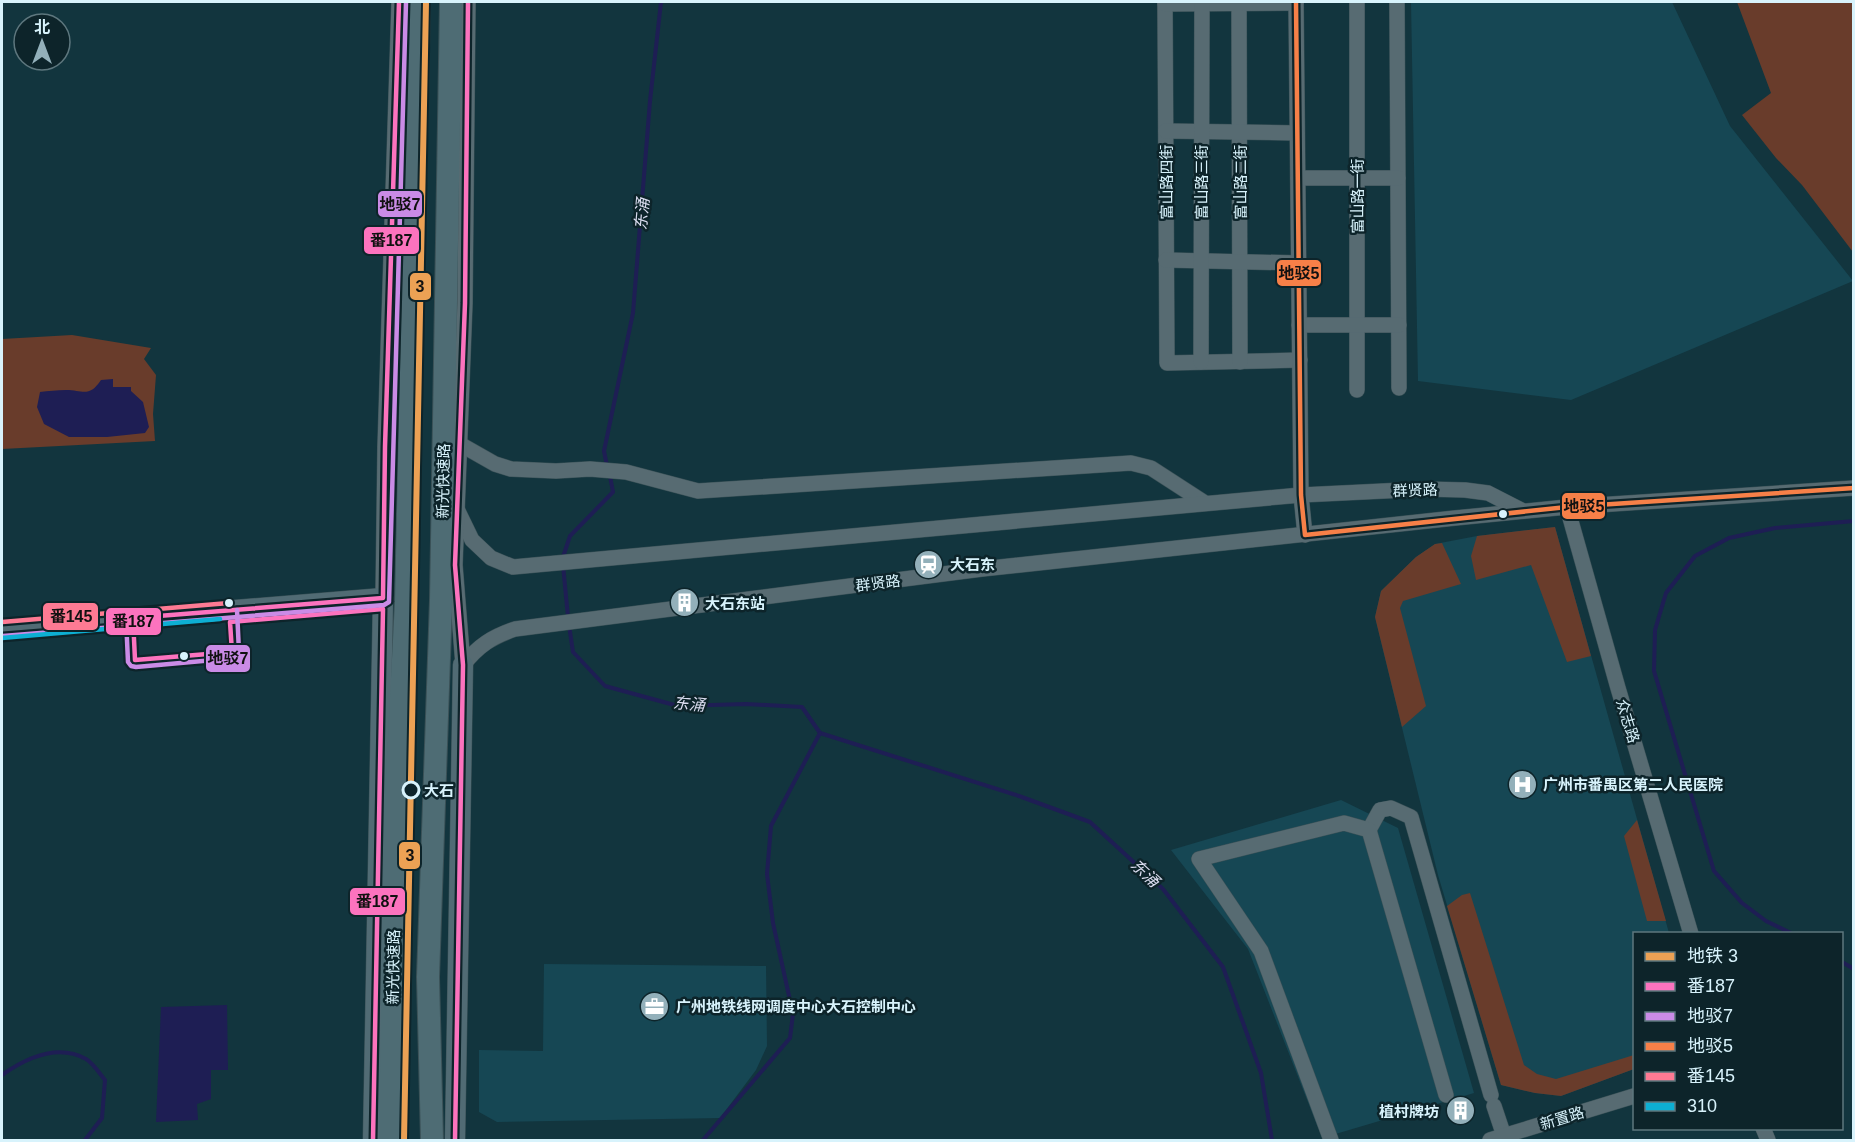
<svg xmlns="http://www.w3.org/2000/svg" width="1855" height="1142" viewBox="0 0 1855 1142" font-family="Arial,'Noto Sans SC',sans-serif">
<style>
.built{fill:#164754}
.green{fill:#693c2b}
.water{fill:#1e1e54}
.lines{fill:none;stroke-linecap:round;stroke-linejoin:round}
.stream{stroke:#1e1e54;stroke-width:4}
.minor-casing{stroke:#3a5157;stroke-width:16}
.major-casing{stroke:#3a5157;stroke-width:21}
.highway-casing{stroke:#3a5157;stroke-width:24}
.minor{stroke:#576b72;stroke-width:15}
.major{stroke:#516b74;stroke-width:20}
.highway{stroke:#4e6c74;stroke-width:22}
.bus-1-casing{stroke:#0d242a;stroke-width:9}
.bus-2-casing{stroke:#0d242a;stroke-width:9}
.bus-3-casing{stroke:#0d242a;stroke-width:9}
.bus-4-casing{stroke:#0d242a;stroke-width:9}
.bus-5-casing{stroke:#0d242a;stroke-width:9}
.bus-1{stroke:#fc73be;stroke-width:4.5}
.bus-2{stroke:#ca8be6;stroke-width:4.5}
.bus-3{stroke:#f78048;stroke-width:4.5}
.bus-4{stroke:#fe7a93;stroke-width:4.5}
.bus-5{stroke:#0dafd3;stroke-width:4.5}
.metro-1-casing{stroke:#0d242a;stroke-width:10}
.metro-1{stroke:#eca154;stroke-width:6}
.bus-dot{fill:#d8f3fc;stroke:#0d242a;stroke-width:2}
.stop-dot{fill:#0d242a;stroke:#d8f3fc;stroke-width:3}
.labels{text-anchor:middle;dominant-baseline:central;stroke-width:5;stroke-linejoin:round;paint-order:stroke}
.street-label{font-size:15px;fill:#d8f3fc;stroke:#0d242a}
.poi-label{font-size:15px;font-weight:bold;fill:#d8f3fc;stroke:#0d242a;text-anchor:start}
.stop-label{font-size:15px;font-weight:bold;fill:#d8f3fc;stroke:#0d242a;text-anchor:start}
.water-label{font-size:16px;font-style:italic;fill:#dbddf0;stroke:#0d242a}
.line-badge{stroke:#0d242a;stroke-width:2}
.pale-badge-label{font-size:16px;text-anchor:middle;font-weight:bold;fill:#111}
</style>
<rect width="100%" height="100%" fill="#12353e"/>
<g class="built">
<path d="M1411,2H1672L1730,126L1853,281L1571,400L1418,381Z"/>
<path d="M1555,527L1669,933L1634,934V1069L1561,1096L1535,1093L1501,1085L1438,875L1375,617L1381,591L1416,557L1435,544L1477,536Z"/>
<path d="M1341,800L1398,828L1474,1093L1322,1138L1248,949L1171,850Z"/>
<path d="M544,964L766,966L767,1046L756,1070L720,1118L497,1122L479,1112V1050L543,1051Z"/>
</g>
<g class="green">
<path d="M1737,2H1853V252L1802,185L1776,158L1742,115L1771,93Z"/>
<path d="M72,335L151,348L144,359L156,375L153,414L155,441L2,449V339Z"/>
<path d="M1555,527L1591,656L1567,662L1531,565L1476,580L1471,556L1477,536Z"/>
<path d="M1442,543L1461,584L1403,601L1400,608L1426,706L1402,727L1375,617L1381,591L1416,557L1435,544Z"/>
<path d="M1637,820L1666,921H1647L1624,836Z"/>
<path d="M1470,893L1524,1065L1537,1074L1556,1079L1634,1055V1069L1561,1096L1535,1093L1501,1085L1447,906L1462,895Z"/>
</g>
<g class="water">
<path d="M113,379V387H131V391L143,402L149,427L145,433L107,437H69L44,424L37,407L40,392C48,391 57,390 66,390C83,390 89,398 101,380Z"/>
<path d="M227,1005L228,1070H211V1099L197,1104L198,1120L156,1122L161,1007Z"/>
</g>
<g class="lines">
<g class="stream">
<path d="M607,466L604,451L633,313L650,101L661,2"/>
<path d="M563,557L570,536L613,492L610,476"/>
<path d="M563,565L568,617"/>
<path d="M569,625L573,652L605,686L678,706L746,704L802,707L820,733L1019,796L1090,822L1163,889L1223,967L1261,1073L1272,1140"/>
<path d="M1793,934L1766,921L1742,903L1714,871L1654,671L1655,630L1666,593L1695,556L1729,538L1775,528L1854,521"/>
<path d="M1842,962L1854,969"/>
<path d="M2,1075C26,1058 57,1043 86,1059C93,1063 100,1074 105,1080L102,1118L85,1140"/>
<path d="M703,1140L790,1038L793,1014L773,923L767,874L771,826L820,733"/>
</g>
<defs>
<g id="minor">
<path d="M1165,2L1167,363L1300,360"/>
<path d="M1239,2L1240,362"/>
<path d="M1296,2L1301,495L1305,535"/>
<path d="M1357,2V390"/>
<path d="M1397,2L1399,388"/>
<path d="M1165,4L1296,3"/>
<path d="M1166,131L1297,133"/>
<path d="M1298,178H1398"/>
<path d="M1166,260L1299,263"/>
<path d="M1299,325H1399"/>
<path d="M1201,362L1202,2"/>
<path d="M458,443L495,464L511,469L556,471L590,469L626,472L698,491L1131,463L1151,468L1205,503"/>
<path d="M456,507L472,540L491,558L513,567L1301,495L1425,489L1465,490L1488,493L1523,511"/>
<path d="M1567,507L1618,688L1691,934"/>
<path d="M383,598L385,447L399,2"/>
<path d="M463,665C479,645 492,637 515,629L982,569L1455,518L1567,507L1854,488"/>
<path d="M463,665L455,565L465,303L468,2"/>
<path d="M1369,830L1380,810L1391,808L1411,817L1491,1095"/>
<path d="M1494,1106L1504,1136"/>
<path d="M1763,1128L1768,1140"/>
<path d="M1331,1140L1261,951L1199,859L1344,823L1369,830L1446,1095"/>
<path d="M1490,1140L1634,1096"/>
</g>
<g id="major">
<path d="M2,629L383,598L373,1140"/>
<path d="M455,1140L463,665"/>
</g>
<g id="highway">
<path d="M390,1140L395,813L406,602L419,2"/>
<path d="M432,1140L428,977L441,600L451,2"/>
</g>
</defs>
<use href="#minor" class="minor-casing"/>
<use href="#major" class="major-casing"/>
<use href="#highway" class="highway-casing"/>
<use href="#minor" class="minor"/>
<use href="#major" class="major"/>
<use href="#highway" class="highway"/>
<defs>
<g id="bus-1">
<path d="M373,1140L383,609L230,622L232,652L135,660L133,618L383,598L385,447L399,2"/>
<path d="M455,1140L463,665L455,565L465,303L468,2"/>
</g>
<g id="bus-2">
<path d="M126,618L128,662L131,666L136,667L236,658L239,652L237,610"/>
<path d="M3,636L384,605L389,602L406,2"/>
</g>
<path id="bus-3" d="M1296,2L1301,495L1305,535L1567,507L1854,488"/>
<path id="bus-4" d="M2,622L229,603"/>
<path id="bus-5" d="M2,638L220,619"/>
</defs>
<use href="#bus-1" class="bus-1-casing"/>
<use href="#bus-2" class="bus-2-casing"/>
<use href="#bus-3" class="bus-3-casing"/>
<use href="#bus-4" class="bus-4-casing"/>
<use href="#bus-5" class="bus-5-casing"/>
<use href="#bus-1" class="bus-1"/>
<use href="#bus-2" class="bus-2"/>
<use href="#bus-3" class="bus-3"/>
<use href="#bus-4" class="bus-4"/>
<use href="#bus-5" class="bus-5"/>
<defs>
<path id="metro-1" d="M404,1140L426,2"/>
</defs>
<use href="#metro-1" class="metro-1-casing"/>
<use href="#metro-1" class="metro-1"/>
</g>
<defs>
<symbol id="station-disc" viewBox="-11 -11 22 22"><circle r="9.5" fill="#93b0ba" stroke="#0d242a"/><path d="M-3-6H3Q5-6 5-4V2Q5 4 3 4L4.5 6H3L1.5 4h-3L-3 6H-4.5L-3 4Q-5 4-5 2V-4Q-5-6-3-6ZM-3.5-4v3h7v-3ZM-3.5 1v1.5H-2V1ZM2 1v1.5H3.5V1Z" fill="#fff"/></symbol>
<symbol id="building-disc" viewBox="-11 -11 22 22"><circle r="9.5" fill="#93b0ba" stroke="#0d242a"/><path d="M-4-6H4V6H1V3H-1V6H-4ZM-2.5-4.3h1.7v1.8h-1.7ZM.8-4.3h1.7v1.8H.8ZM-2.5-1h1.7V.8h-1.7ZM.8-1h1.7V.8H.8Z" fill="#fff"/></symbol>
<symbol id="hospital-disc" viewBox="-11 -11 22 22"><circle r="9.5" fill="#93b0ba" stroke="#0d242a"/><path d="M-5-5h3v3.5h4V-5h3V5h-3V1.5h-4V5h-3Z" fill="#fff"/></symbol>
<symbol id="office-disc" viewBox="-11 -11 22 22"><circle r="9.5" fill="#93b0ba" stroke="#0d242a"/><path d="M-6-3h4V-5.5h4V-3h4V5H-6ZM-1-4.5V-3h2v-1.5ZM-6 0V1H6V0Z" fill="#fff"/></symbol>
</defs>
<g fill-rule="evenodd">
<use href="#station-disc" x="912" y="548" width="33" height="33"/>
<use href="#building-disc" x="668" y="586" width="33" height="33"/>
<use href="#hospital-disc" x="1506" y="768" width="33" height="33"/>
<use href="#office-disc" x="638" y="990" width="33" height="33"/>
<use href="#building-disc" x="1444" y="1094" width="33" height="33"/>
</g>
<g class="bus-dot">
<circle cx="1503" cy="514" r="5"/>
<circle cx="229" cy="603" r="5"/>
<circle cx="184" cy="656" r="5"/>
</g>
<circle class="stop-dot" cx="411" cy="790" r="8"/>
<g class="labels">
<g class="street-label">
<text transform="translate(1166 182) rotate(-90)">富山路四街</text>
<text transform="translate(1201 182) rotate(-90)">富山路三街</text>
<text transform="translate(1240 182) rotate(-90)">富山路二街</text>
<text transform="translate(1357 196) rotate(-90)">富山路一街</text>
<text transform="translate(443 481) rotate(-89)">新光快速路</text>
<text transform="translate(1415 490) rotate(-2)">群贤路</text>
<text transform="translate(878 583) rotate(-7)">群贤路</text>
<text transform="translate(1628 721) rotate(73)">众志路</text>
<text transform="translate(393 967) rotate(-89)">新光快速路</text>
<text transform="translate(1562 1118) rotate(-17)">新置路</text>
</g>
<g class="poi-label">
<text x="950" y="564">大石东</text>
<text x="705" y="603">大石东站</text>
<text x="1543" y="784">广州市番禺区第二人民医院</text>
<text x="676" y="1006">广州地铁线网调度中心大石控制中心</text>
<text x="1439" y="1111" text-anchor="end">植村牌坊</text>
</g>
<g class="stop-label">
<text x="424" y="790">大石</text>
</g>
<g class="water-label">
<text transform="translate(642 214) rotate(-85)">东涌</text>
<text transform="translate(689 704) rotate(5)">东涌</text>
<text transform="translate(1145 873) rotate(43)">东涌</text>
</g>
</g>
<g class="line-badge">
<rect x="377" y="190" width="46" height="28" rx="6" fill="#ca8be6"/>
<rect x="363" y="226" width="57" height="29" rx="6" fill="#fc73be"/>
<rect x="1276" y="259" width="46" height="28" rx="6" fill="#f78048"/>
<rect x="409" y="272" width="23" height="29" rx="6" fill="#eca154"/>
<rect x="1561" y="492" width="45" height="28" rx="6" fill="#f78048"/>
<rect x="42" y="602" width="57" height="29" rx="6" fill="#fe7a93"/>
<rect x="105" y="607" width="57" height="29" rx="6" fill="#fc73be"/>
<rect x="205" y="644" width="46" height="29" rx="6" fill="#ca8be6"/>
<rect x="398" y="841" width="23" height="29" rx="6" fill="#eca154"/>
<rect x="349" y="887" width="57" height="29" rx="6" fill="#fc73be"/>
</g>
<g class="pale-badge-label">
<text x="400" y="210">地驳7</text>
<text x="391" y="246">番187</text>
<text x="1299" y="279">地驳5</text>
<text x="420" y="292">3</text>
<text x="1584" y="512">地驳5</text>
<text x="71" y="622">番145</text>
<text x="133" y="627">番187</text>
<text x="228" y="664">地驳7</text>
<text x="410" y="861">3</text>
<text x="377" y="907">番187</text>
</g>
<rect width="1855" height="1142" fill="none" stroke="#d8f3fc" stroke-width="6"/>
<rect x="1633" y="932" width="210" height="198" fill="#0d242a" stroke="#5e777e" stroke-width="1.5"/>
<rect x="1645" y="952" width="30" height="9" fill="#eca154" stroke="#5e777e" stroke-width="1.5"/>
<text x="1687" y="962" font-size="18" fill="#d8f3fc">地铁 3</text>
<rect x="1645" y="982" width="30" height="9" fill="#fc73be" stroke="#5e777e" stroke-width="1.5"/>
<text x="1687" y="992" font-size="18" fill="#d8f3fc">番187</text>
<rect x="1645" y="1012" width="30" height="9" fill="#ca8be6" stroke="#5e777e" stroke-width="1.5"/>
<text x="1687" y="1022" font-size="18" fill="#d8f3fc">地驳7</text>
<rect x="1645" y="1042" width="30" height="9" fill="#f78048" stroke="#5e777e" stroke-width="1.5"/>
<text x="1687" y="1052" font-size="18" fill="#d8f3fc">地驳5</text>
<rect x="1645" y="1072" width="30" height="9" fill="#fe7a93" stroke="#5e777e" stroke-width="1.5"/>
<text x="1687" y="1082" font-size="18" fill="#d8f3fc">番145</text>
<rect x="1645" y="1102" width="30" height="9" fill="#0dafd3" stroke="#5e777e" stroke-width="1.5"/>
<text x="1687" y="1112" font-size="18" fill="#d8f3fc">310</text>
<g transform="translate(42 42)"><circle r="28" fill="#0d242a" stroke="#5e777e" stroke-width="1.5"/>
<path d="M0-4.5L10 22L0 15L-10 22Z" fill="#93b0ba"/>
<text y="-9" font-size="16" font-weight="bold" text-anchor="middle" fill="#d8f3fc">北</text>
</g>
</svg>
